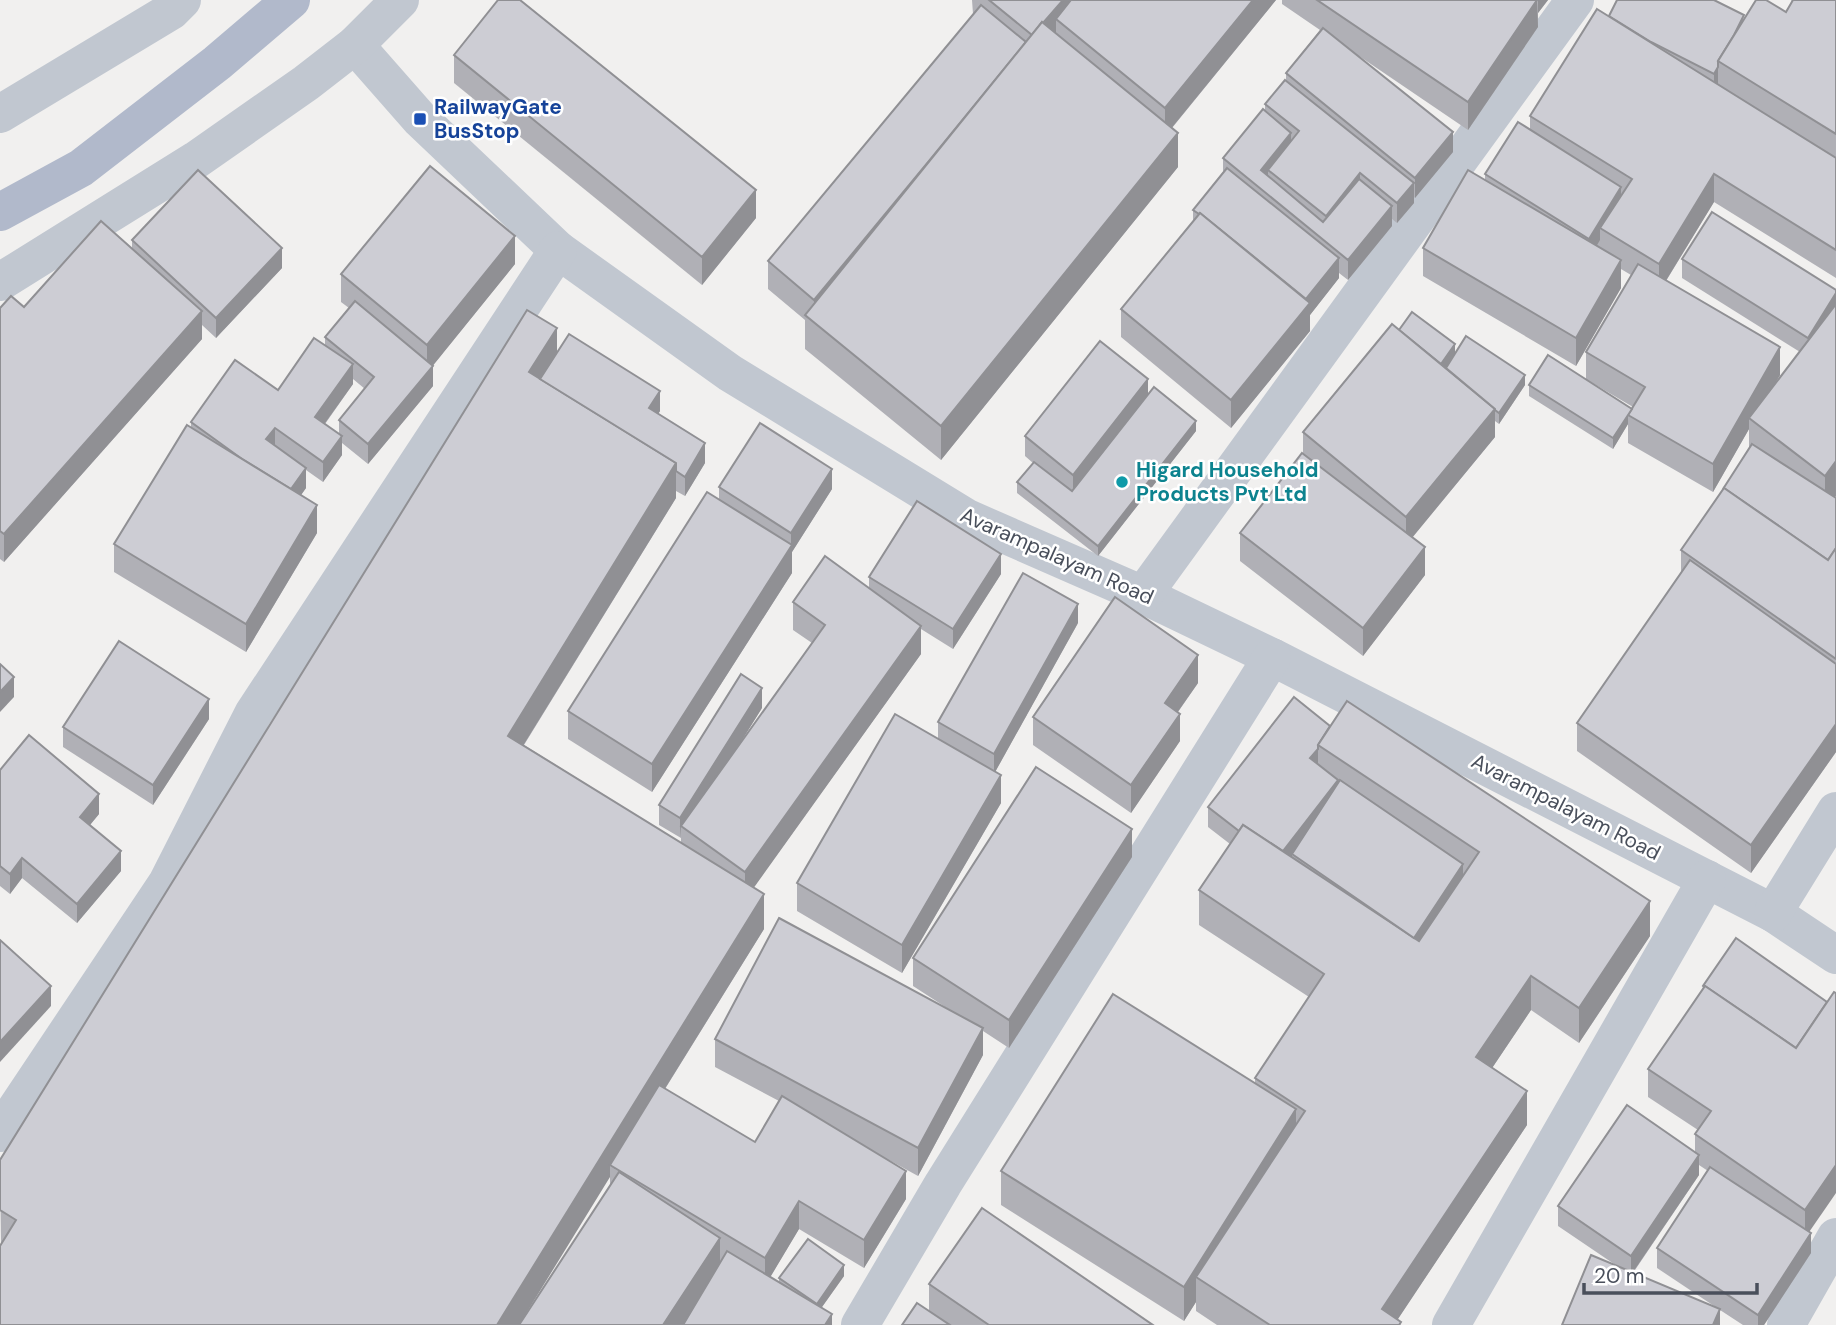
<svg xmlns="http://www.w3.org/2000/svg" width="1836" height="1325" viewBox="0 0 1836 1325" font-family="'DM Sans',sans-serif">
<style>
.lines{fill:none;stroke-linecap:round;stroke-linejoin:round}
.minor{stroke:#c1c7d0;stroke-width:38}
.major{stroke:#b1b9cb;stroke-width:38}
.wall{fill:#b0b0b6;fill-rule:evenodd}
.shaded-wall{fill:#909094}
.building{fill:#cdcdd4;stroke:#909094;stroke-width:2}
.transit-dot{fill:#1a4fb4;stroke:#fff;stroke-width:2.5}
.culture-dot{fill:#0f9aa8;stroke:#fff;stroke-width:2.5}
.labels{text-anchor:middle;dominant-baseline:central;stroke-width:5;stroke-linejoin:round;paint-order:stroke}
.transit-label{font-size:21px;font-weight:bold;fill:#164399;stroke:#fff;text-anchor:start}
.culture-label{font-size:21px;font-weight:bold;fill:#0d838f;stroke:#fff;text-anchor:start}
.street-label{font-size:21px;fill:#494f5b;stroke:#fff}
</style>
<rect width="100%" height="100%" fill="#f1f0ef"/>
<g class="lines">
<g class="minor">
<path d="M355,45L420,119L558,250L730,373L967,518L1143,595L1272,657L1773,913L1836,955"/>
<path d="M0,114L171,11L182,0"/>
<path d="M0,282L196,160L306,83L355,45L400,0"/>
<path d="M1143,595L1575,0"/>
<path d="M1773,913L1836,811"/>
<path d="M0,1133L167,883L253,714L558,250"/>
<path d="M860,1325L943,1184L1272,657"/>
<path d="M1451,1325L1707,879"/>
<path d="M1786,1325L1836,1237"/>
</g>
<path class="major" d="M0,212L81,168L217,63L291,0"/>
</g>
<g class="wall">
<path d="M972,0H1276L1172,128L1178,167L941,460L805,349V320L768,289V261L973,14Z"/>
<path d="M1282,0H1548L1538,13V27L1468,130L1359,56L1453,152L1415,198L1414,197V203L1397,223L1392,219V226L1348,280L1339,273V278L1310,315V331L1231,428L1121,337V309L1193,221V210L1223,172V158L1265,111V104L1286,81V73L1320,30L1282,4Z"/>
<path d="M1791,0H1836V278L1714,202L1666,281L1780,375L1774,386L1800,352L1682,278V259L1836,290L1835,497L1836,498V752L1751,873L1577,751V723L1681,574V550L1723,489L1749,448V429L1713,492L1628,443V424L1613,449L1529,396V385L1586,380V352L1631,275L1621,269V288L1576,366L1423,276V248L1485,180V174L1530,130V116L1609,16L1744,19L1786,12L1792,1ZM1589,381L1633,407L1632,409Z"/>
<path d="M454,55L756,218L702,285L454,83Z"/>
<path d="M132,240L282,268L216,338L202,325V339L4,562L0,559V308L24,307L132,248Z"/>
<path d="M515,264L433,365V386L368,464L342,443V455L323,482L306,470V488L301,495L317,533L246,652L114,572V544L191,427V422L278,390L325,345V337L349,308L341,302V274ZM353,379L365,389L339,420V434L325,424L353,384Z"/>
<path d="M1399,330L1455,353L1525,385L1499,424L1495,421V437L1412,538L1425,575L1363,656L1240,561V533L1303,454V432Z"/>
<path d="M557,354L660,411L658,414L705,463L685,496L676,491V498L524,745L681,843V838L659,825V805L762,708L740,743L812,643L793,630V602L869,588V577L1001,574L953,649L921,629V654L753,888L764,929L665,1089L755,1142L779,1101L715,1067V1039L950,1010L913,986V958L1132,857L1009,1048L983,1031V1055L918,1176L889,1160L906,1199L864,1268L799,1229L770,1277L779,1282V1278L844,1276L822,1307L832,1325H519L610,1186V1177L1,1244L0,1160Z"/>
<path d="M1148,395L1196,431L1098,556L1017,493V482L1033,463L1025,456V436Z"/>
<path d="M719,487L832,489L792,552V573L652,792L568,739V711L719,499Z"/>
<path d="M1078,623L995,772L1001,803L902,973L797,911V883L938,739V722Z"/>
<path d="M1198,683L1178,712L1180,741L1131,813L1033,745V717Z"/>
<path d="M209,719L153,805L63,747V727Z"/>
<path d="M1330,726L1650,936L1579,1043L1531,1010L1492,1068L1527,1125L1397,1320L1401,1325H1217L1196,1311V1302L1184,1321L1001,1205V1171L1255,1083V1078L1309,997L1199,925V890L1230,844L1208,827V807Z"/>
<path d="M0,770L99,814L90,825L121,871L77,923L22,878L10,894L0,886Z"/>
<path d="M1703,986L1827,1002L1809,1232L1811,1253L1764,1325H1743L1720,1310V1325L1617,1266L1558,1226V1206L1695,1152V1134L1698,1130L1648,1097V1069L1703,989ZM1699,1165L1708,1171L1657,1248V1268L1717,1308L1633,1273L1699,1175Z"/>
<path d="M929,1284L1153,1325H902L929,1312Z"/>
</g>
<g class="shaded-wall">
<path d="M1063,0H1086L1056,19V37L1033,36Z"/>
<path d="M1253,0H1276L1165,136V108Z"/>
<path d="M1537,0L1538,27L1468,130V102Z"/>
<path d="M1538,0H1548L1538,13Z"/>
<path d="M1027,44L814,322V300Z"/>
<path d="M1718,67V87L1714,94V74Z"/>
<path d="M1453,132V152L1415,198V178Z"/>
<path d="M1178,133V167L941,460V426Z"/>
<path d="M1291,133V153L1268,170V181L1261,189V170Z"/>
<path d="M1360,173V193L1326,236V216Z"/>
<path d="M1714,174V202L1659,292V264Z"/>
<path d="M1414,183V203L1397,223V203Z"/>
<path d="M1621,187V207L1600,228V240L1589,259V239Z"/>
<path d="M756,190V218L702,285V257Z"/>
<path d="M1392,206V226L1348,280V260Z"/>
<path d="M515,236V264L427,373V345Z"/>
<path d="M282,248V268L216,338V318Z"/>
<path d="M1339,258V278L1310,315V331L1231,428V400L1306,299Z"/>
<path d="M1621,260V288L1576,366V338Z"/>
<path d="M1836,293V313L1808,358V338Z"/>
<path d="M202,311V339L4,562V534Z"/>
<path d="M557,328V362L541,387L529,372Z"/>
<path d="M1455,344V355L1435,383V372Z"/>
<path d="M1780,347V375L1753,421L1749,418V429L1713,492V464Z"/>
<path d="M353,364V384L315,437V417Z"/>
<path d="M433,366V386L368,464V444Z"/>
<path d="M1525,375V385L1499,424V413Z"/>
<path d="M1148,379V399L1073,495V475Z"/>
<path d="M660,391V411L649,428V408Z"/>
<path d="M1495,409V437L1406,545V517Z"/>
<path d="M1632,409L1628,415V424L1613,449V438Z"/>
<path d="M1196,421V431L1098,556V546Z"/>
<path d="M275,428V448L266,439Z"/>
<path d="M342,436V455L323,482V462Z"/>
<path d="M705,443V463L685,496V477Z"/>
<path d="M1836,461V496L1825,511V476Z"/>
<path d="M676,463V498L508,770V736Z"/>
<path d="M306,468V488L289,512V492Z"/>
<path d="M832,469V489L792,552V573L652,792V764L791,546V533Z"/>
<path d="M317,505V533L246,652V624Z"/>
<path d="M1425,547V575L1363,656V628Z"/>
<path d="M1001,554V574L953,649V629Z"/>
<path d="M1078,604V623L994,774V754Z"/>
<path d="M921,626V654L745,900V872Z"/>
<path d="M1198,655V683L1165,730V703Z"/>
<path d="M14,677V697L0,712V692Z"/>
<path d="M762,688V708L686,830L681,826L680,838V818Z"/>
<path d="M209,699V719L153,805V785Z"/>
<path d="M1180,714V741L1131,813V785Z"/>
<path d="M1836,724V752L1751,873V845Z"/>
<path d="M1318,749V769L1310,758Z"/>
<path d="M1001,775V803L902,973V945Z"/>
<path d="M1338,780V800L1292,854V860H1276Z"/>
<path d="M99,794V814L80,837V817Z"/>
<path d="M1132,829V857L1009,1048V1020Z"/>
<path d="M121,851V871L77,923V904Z"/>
<path d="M22,858V878L10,894V874Z"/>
<path d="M1463,864V884L1414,958V938Z"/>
<path d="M764,894V929L615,1169L610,1165V1177L519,1325H497Z"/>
<path d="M1650,901V936L1579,1043V1008Z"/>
<path d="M1531,976V1010L1476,1092V1057Z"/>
<path d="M51,986V1006L0,1062V1042Z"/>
<path d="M983,1028V1055L918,1176V1148Z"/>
<path d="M1527,1091V1125L1394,1325L1382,1309Z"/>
<path d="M1296,1109V1143L1196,1277V1302L1184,1321V1287Z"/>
<path d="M1699,1155V1175L1631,1275V1256Z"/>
<path d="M1836,1165V1193L1805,1238V1210Z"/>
<path d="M906,1171V1199L864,1268V1240Z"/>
<path d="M799,1201V1229L765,1286V1258Z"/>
<path d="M1811,1233V1253L1764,1325H1758V1315Z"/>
<path d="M720,1238V1272L686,1325H663Z"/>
<path d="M844,1265V1276L817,1314V1304Z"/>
<path d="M1720,1309V1325H1713Z"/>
<path d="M832,1314V1325H825Z"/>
</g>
<g class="building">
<path d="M498,0H520L756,190L702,257L454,55Z"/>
<path d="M989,0H1063L1043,23L1042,22L1032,35Z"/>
<path d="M1071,0H1253L1165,108L1056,19Z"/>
<path d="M1317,0H1537L1468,102Z"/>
<path d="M1617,0H1714L1744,15L1734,35L1718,61V67L1714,74L1651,42L1609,16Z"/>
<path d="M1756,0H1766L1786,12L1793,0H1836V134L1718,61Z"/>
<path d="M981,5L1026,42L929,161L814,300L768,261Z"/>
<path d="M1597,9L1836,158V250L1714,174L1659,264L1600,228L1632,179L1530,116Z"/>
<path d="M1042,22L1178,133L941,426L805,315Z"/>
<path d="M1323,28L1453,132L1415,178L1286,73Z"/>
<path d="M1285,80L1414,183L1397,203L1360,173L1326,216L1268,170L1299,131L1265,104Z"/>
<path d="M1263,109L1291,133L1261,170L1323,222L1359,179L1392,206L1348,260L1223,158Z"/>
<path d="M1518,122L1621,187L1589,239L1485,174Z"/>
<path d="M430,166L515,236L427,345L341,274Z"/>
<path d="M1227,168L1339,258L1306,299L1200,213L1199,214L1193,210Z"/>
<path d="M198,170L282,248L216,318L132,240Z"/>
<path d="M1468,170L1621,260L1576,338L1423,248Z"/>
<path d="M1712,212L1836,290V293L1808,338L1682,259Z"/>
<path d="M1200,213L1310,303L1231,400L1121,309Z"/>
<path d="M101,221L202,311L4,534L0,531V308L11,296L24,307Z"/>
<path d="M1638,264L1780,347L1713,464L1628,415L1645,387L1586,352Z"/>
<path d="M355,301L433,366L368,444L339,420L374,377L325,337Z"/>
<path d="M1836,304V461L1825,476L1749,418Z"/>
<path d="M527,310L557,328L529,372L676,463L508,736L764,894L497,1325H0V1246L16,1220L0,1210V1160Z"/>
<path d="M1412,312L1455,344L1441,364L1399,330Z"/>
<path d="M1392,324L1495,409L1406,517L1303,432Z"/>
<path d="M569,334L660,391L649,408L705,443L685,477L676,471V463L540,379Z"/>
<path d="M1466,336L1525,375L1499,413L1495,410V409L1446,368Z"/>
<path d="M314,338L353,364L315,417L342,436L323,462L275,428L266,439L306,468L291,489L242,459L191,422L235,360L278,390Z"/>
<path d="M1100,341L1148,379L1073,475L1025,436Z"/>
<path d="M1548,355L1632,409L1613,438L1529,385Z"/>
<path d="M1154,387L1196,421L1098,546L1017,482L1034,462L1072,491Z"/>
<path d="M760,423L832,469L791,533L719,487Z"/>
<path d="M187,425L317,505L246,624L114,544Z"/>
<path d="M1752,444L1836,498V548L1828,560L1724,488L1723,489Z"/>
<path d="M1302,453L1425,547L1363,628L1240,533Z"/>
<path d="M1724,488L1828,560L1836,548V659L1681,550Z"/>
<path d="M707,492L792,545L652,764L568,711Z"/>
<path d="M917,501L1001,554L953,629L869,577Z"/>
<path d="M825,556L921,626L745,872L681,826L825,625L793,602Z"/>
<path d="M1690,560L1836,664V724L1751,845L1577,723Z"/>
<path d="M1023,573L1078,604L994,754L938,722Z"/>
<path d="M1115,597L1198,655L1165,703L1180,714L1131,785L1033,717Z"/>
<path d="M119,641L209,699L153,785L63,727Z"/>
<path d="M0,664L14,677L0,692Z"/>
<path d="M741,674L762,688L680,818L659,805Z"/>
<path d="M1294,697L1330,726L1318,745V749L1310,758L1338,780L1283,851L1243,825L1239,831L1208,807Z"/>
<path d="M1347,701L1650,901L1579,1008L1531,976L1476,1057L1527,1091L1382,1309L1401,1322L1399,1325H1270L1196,1277L1305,1111L1255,1078L1324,974L1199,890L1243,825L1419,941L1479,852L1318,745Z"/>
<path d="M895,714L1001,775L902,945L797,883Z"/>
<path d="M29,735L99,794L80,817L121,851L77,904L22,858L10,874L0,866V770Z"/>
<path d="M1036,767L1132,829L1009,1020L913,958Z"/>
<path d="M1340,780L1463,864L1414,938L1292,854Z"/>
<path d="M779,918L983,1028L918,1148L715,1039Z"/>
<path d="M1736,938L1827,1002L1796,1048L1705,986L1704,987L1703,986Z"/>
<path d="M0,940L51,986L0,1042Z"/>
<path d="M1705,986L1796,1048L1834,992L1836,993V1165L1805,1210L1695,1134L1711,1111L1648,1069Z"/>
<path d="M1113,994L1296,1109L1184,1287L1001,1171Z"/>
<path d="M659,1085L755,1142L782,1096L906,1171L864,1240L799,1201L765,1258L610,1165Z"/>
<path d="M1627,1105L1699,1155L1631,1256L1558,1206Z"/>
<path d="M1710,1167L1811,1233L1758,1315L1657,1248Z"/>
<path d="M619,1172L720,1238L663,1325H519Z"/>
<path d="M982,1208L1153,1325H989L929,1284Z"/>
<path d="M808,1239L844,1265L817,1304L779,1278Z"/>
<path d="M727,1251L832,1314L825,1325H683Z"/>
<path d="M1591,1255L1720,1309L1713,1325H1562Z"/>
<path d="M917,1303L950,1325H902Z"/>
</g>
<rect class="transit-dot" x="413" y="112" width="14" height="14" rx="3.5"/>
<circle class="culture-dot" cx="1122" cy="482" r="7"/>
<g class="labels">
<g class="transit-label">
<text x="434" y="107">RailwayGate<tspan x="434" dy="24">BusStop</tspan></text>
</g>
<g class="culture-label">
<text x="1136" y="470">Higard Household<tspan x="1136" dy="24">Products Pvt Ltd</tspan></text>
</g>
<g class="street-label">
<text transform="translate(1057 556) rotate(24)">Avarampalayam Road</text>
<text transform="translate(1566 807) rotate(27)">Avarampalayam Road</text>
</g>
</g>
<path d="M1584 1283v10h173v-10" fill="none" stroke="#494f5b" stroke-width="3.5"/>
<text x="1594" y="1283" font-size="21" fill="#494f5b" stroke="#ffffff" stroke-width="5" paint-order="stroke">20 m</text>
</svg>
